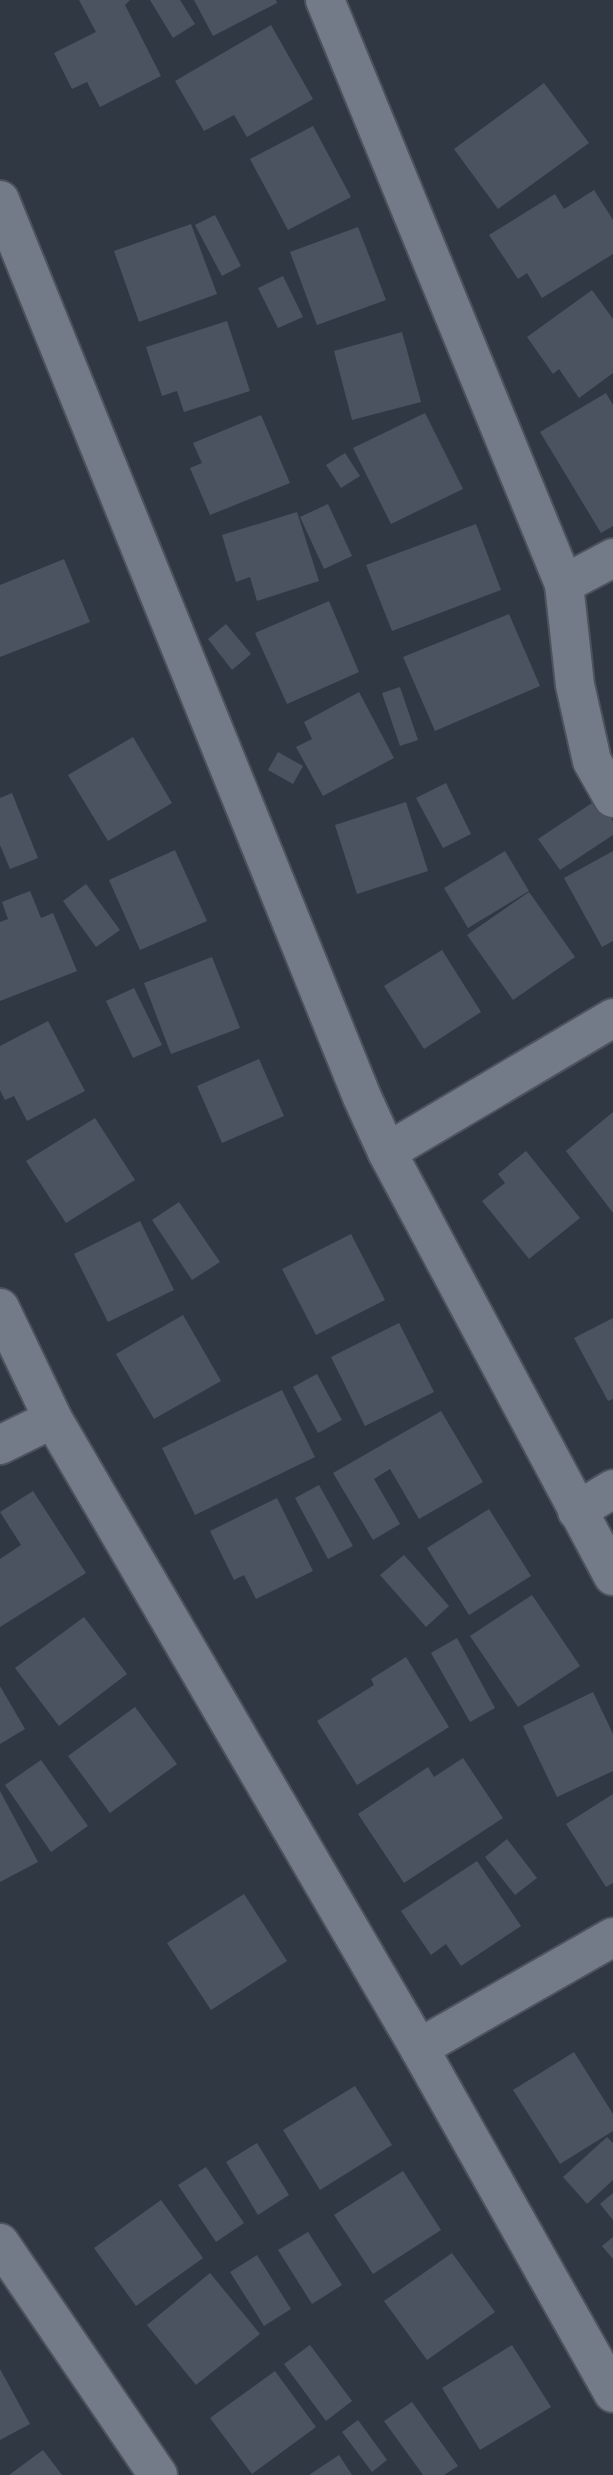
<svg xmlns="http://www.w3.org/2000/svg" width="613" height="2475" viewBox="0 0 613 2475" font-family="'DejaVu Sans',sans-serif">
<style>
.building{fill:#4b5360}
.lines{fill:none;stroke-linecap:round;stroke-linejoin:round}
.minor-casing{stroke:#4d535d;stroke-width:42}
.minor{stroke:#737b89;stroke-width:38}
</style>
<rect width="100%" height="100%" fill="#303844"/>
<g class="building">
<path d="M79,0H130L125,5L161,76L100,107L87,82L72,89L54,53L96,32Z"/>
<path d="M150,0H180L195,24L173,38Z"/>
<path d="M194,0H276L277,3L213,36Z"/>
<path d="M271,25L313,99L247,137L234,115L204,131L175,81Z"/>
<path d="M544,83L589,143L498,209L454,149Z"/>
<path d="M313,126L351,197L288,230L250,159Z"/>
<path d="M594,190L613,220V254L542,298L527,273L518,279L489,235L555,194L564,209Z"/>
<path d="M215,215L241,266L222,276L195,225Z"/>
<path d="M191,224L217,294L139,322L114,251Z"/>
<path d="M358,227L386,300L317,325L290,252Z"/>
<path d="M283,276L303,317L278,328L258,288Z"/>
<path d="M592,290L613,319V373L579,398L559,369L553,374L527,337Z"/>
<path d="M227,321L250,391L184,412L177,391L162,396L146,347Z"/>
<path d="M402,332L421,402L352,420L334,351Z"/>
<path d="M606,393L613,405V526L601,533L540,432Z"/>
<path d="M425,413L463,489L391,524L353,448Z"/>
<path d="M261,415L290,483L210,515L190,468L202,463L193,443Z"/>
<path d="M345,453L360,476L341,488L326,465Z"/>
<path d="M328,504L352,556L324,569L300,517Z"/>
<path d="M297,512L319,581L257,601L250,577L236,582L222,535Z"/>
<path d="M476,524L501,590L392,631L366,565Z"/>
<path d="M64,559L90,622L0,657V585Z"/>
<path d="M329,601L359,672L287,704L255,633Z"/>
<path d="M509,614L540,686L435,731L403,657Z"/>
<path d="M226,624L251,654L232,670L208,639Z"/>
<path d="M400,687L418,740L400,746L382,693Z"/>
<path d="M359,692L394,758L323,796L296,747L312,739L304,722Z"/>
<path d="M133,737L172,803L108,841L68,775Z"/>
<path d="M278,752L303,766L293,784L268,770Z"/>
<path d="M446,783L471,834L443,848L416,798Z"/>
<path d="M12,793L38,858L10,869L0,845V798Z"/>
<path d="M598,799L613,821V835L560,870L538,839Z"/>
<path d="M406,802L428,871L357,894L335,825Z"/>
<path d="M175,850L207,921L140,950L109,880Z"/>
<path d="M505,851L529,891L468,928L444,888Z"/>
<path d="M613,851V941L602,947L564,878Z"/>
<path d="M86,884L120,930L96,947L63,901Z"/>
<path d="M30,891L41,918L53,913L77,971L0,1001V922L8,919L2,902Z"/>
<path d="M529,892L575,957L513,1000L467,935Z"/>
<path d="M442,950L481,1012L424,1049L384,986Z"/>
<path d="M212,957L240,1028L171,1054L144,983Z"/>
<path d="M134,988L162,1045L133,1058L106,1001Z"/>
<path d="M48,1021L85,1091L27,1121L14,1096L5,1100L0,1090V1046Z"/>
<path d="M259,1059L284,1116L222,1143L197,1086Z"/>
<path d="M613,1112V1213L566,1151Z"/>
<path d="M95,1118L135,1180L66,1223L26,1161Z"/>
<path d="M526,1151L580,1218L529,1259L482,1201L505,1183L498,1174Z"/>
<path d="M179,1202L220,1262L192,1280L152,1220Z"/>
<path d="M140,1221L174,1290L108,1322L74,1254Z"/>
<path d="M351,1234L385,1300L316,1335L282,1269Z"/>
<path d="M183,1315L221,1381L154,1419L116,1354Z"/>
<path d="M613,1318V1399L608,1401L574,1338Z"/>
<path d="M399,1323L434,1392L365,1426L331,1357Z"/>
<path d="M317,1374L342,1420L318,1433L293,1387Z"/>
<path d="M282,1390L315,1457L195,1515L162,1448Z"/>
<path d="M441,1411L483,1482L419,1519L390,1469L374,1479L400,1524L373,1540L333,1473Z"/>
<path d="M319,1485L353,1546L328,1559L295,1498Z"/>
<path d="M33,1491L86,1573L0,1627V1559L21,1545L0,1512Z"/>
<path d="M277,1498L313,1571L256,1599L244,1575L234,1580L210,1531Z"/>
<path d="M489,1509L531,1576L469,1615L427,1548Z"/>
<path d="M404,1555L449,1606L426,1627L380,1575Z"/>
<path d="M532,1595L580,1666L518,1707L470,1636Z"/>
<path d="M84,1617L127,1674L59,1726L15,1668Z"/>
<path d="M457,1638L495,1708L470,1722L431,1653Z"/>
<path d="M406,1657L449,1727L357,1785L317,1721L374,1685L371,1679Z"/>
<path d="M0,1686L25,1729L0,1744Z"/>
<path d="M593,1692L613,1734V1771L557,1797L523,1726Z"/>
<path d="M135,1707L177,1764L110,1813L68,1756Z"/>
<path d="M463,1758L503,1818L404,1883L358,1814L428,1767L434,1777Z"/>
<path d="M41,1760L88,1826L51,1852L5,1785Z"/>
<path d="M0,1791L38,1862L0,1882Z"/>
<path d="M613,1794V1883L606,1887L566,1824Z"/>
<path d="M507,1839L537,1878L515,1895L485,1857Z"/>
<path d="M477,1861L521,1926L461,1966L446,1944L431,1955L401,1911Z"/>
<path d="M244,1894L287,1961L211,2010L167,1943Z"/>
<path d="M574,2052L613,2114V2131L560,2164L513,2090Z"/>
<path d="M355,2086L392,2145L320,2190L283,2130Z"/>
<path d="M607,2137L613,2143V2180L587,2204L563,2177Z"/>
<path d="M257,2143L289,2195L258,2215L226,2162Z"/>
<path d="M206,2167L244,2223L216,2242L178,2185Z"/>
<path d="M403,2171L441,2230L373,2274L334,2215Z"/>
<path d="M613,2193V2220L600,2204Z"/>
<path d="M161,2200L203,2258L136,2306L94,2248Z"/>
<path d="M308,2232L342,2285L312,2304L278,2250Z"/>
<path d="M613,2237V2259L602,2246Z"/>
<path d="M452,2253L495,2312L427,2360L384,2301Z"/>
<path d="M257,2255L291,2309L264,2326L230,2272Z"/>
<path d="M210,2273L260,2334L196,2385L147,2325Z"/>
<path d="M310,2345L352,2401L326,2421L284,2364Z"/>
<path d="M512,2345L551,2407L480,2450L442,2388Z"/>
<path d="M0,2369L30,2424L0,2440Z"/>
<path d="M275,2371L316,2427L252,2474L210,2418Z"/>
<path d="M412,2402L458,2466L444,2475H423L384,2421Z"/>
<path d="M358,2420L387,2460L372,2472L342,2432Z"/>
<path d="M43,2450L62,2475H9Z"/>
<path d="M339,2455L352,2475H309Z"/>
</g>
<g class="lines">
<defs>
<g id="minor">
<path d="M325,0L564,584L613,558"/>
<path d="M0,200L362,1097L387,1152L613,1576"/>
<path d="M564,584L575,685L592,761L613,798"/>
<path d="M387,1152L613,1018"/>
<path d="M0,1308L53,1419L419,2048L613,2393"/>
<path d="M0,1445L53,1419"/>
<path d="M577,1511L613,1489"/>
<path d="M419,2048L613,1937"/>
<path d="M0,2243L158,2475"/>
</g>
</defs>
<use href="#minor" class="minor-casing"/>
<use href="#minor" class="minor"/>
</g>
</svg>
